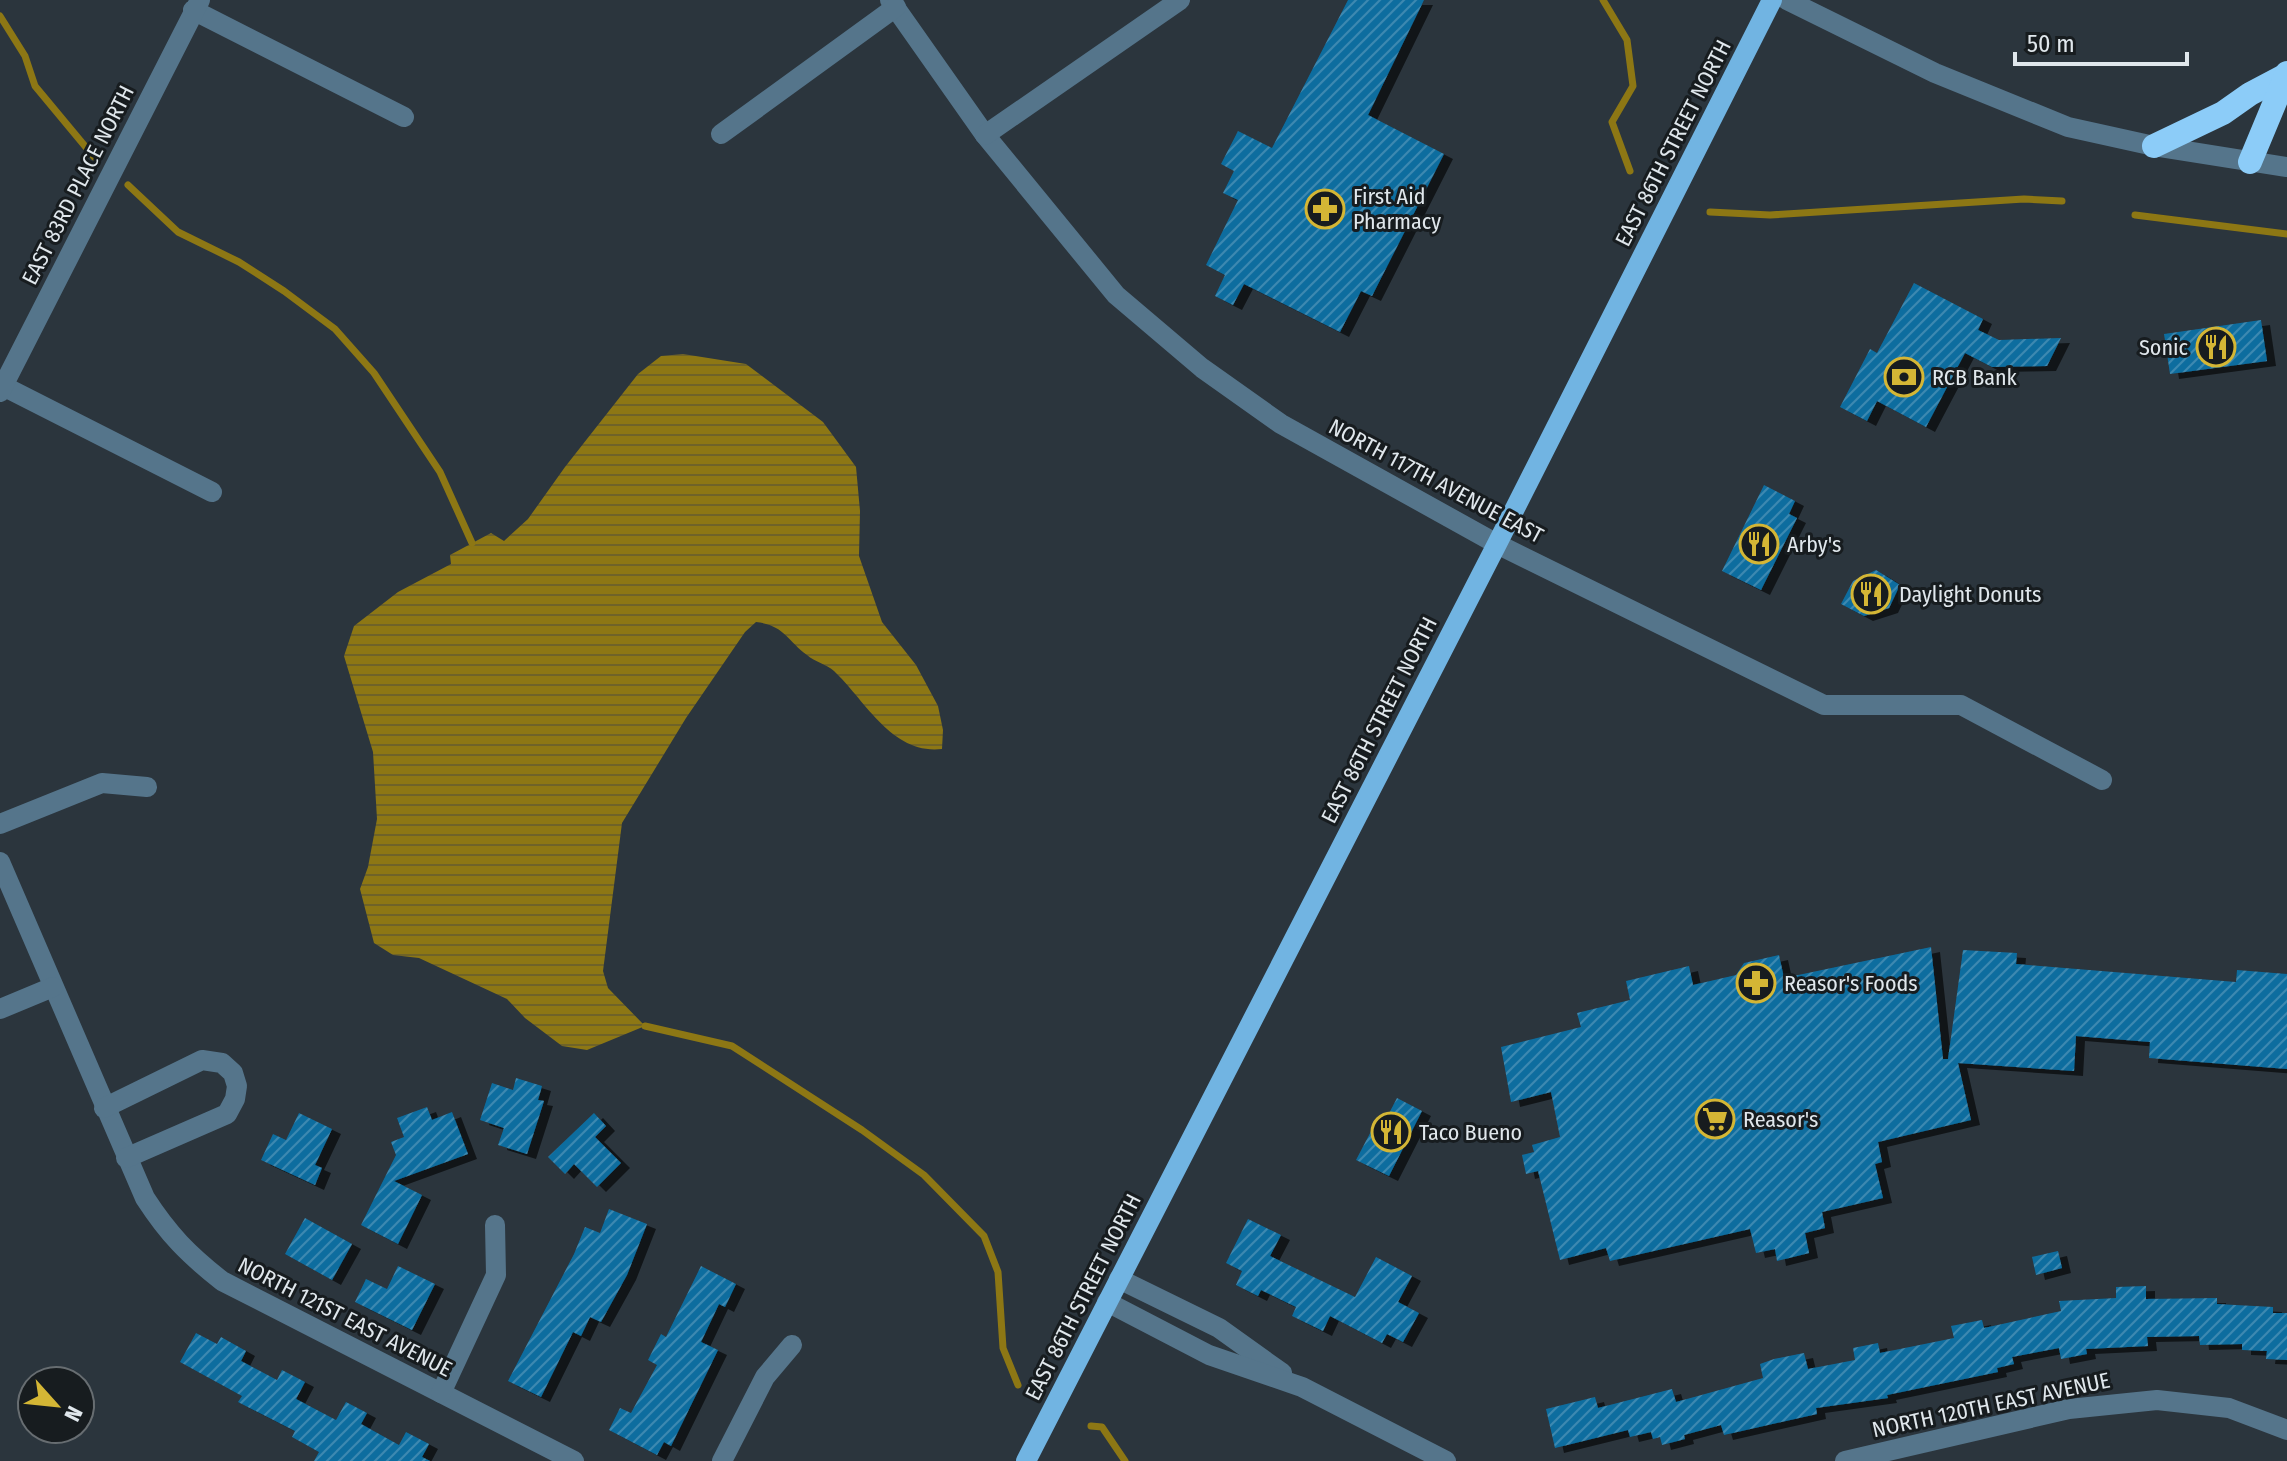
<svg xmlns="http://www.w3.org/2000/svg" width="2287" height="1461" viewBox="0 0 2287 1461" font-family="'Fira Sans Condensed',sans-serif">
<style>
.water{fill:url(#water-rules)}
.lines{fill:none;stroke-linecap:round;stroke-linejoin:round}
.stream{stroke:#8d7714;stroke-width:7}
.building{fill:url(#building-hatch);filter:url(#shadow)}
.minor{stroke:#55758b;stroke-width:20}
.major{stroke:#71b4e2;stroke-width:20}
.highway{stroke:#8cccf8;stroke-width:24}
.labels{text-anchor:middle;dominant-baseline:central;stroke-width:6;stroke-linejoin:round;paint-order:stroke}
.street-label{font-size:22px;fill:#e0e7ec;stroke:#171c1f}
.poi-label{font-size:22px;fill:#e0e7ec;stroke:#171c1f;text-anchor:start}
</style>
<defs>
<pattern id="water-rules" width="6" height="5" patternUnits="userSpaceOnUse" patternTransform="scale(2)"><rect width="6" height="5" fill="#8d7714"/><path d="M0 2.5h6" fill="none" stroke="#6f6328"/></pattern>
<pattern id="building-hatch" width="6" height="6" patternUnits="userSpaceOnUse" patternTransform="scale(2)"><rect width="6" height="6" fill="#0e6d9f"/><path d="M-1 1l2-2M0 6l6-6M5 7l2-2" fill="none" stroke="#3c89b1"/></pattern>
<filter id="shadow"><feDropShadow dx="9" dy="5" stdDeviation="0" flood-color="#0009"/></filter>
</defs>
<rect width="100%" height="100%" fill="#2b353d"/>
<path class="water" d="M683,354L746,364L823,422L856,467L860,511L859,556L882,622L916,665L938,706L943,730L942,749C892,755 865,700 834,671C826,664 815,662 807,655C787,640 784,625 756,622L745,632L686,718L622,823L603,971L608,988L645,1026L587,1050L562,1046L525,1018L507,999L419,958L393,955L374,943L360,889L368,867L377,819L373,752L344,656L354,626L398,592L451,564L450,555L491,533L504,541L528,519L565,467L638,374L661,356Z"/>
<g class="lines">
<g class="stream">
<path d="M1603,0L1627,40L1633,86L1612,122L1630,171"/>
<path d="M0,16L25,56L35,86L94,157"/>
<path d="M128,185L178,232L239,262L284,291L335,329L374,373L440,472L472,543"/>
<path d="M1710,212L1770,215L2024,199L2062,201"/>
<path d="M2135,215L2287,234"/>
<path d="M645,1026L732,1046L862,1130L924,1175L984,1236L998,1272L1003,1348L1018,1385"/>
<path d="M1091,1426L1102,1427L1125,1461"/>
</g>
</g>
<g class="building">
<path d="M1348,0H1424L1368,115L1444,154L1372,296L1361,291L1340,332L1244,284L1233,305L1215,296L1225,275L1206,265L1238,200L1223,193L1234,171L1221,164L1238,131L1272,148Z"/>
<path d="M1914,283L1983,319L1978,330L1999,340L2061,338L2047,366L1992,367L1965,353L1926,427L1877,401L1867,421L1840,407L1870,349L1877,353Z"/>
<path d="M2261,320L2267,361L2170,374L2164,334Z"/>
<path d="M1764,485L1795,501L1789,514L1797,518L1761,590L1722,571Z"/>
<path d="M1876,570L1900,585L1889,608L1864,616L1841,604L1853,581Z"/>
<path d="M1931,947L1943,1059H1948L1963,950L2017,953L2016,964L2236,982L2237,970L2287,974V1069L2149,1058L2150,1042L2076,1036L2074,1071L1958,1063L1971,1120L1878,1142L1882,1162L1875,1164L1883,1198L1822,1212L1825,1228L1805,1233L1809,1253L1777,1261L1775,1249L1756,1253L1750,1229L1610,1261L1606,1248L1560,1260L1538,1171L1526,1174L1522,1155L1534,1152L1532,1145L1560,1137L1551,1092L1511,1102L1501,1047L1581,1027L1577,1013L1630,1000L1626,981L1689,966L1693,985L1736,975L1744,963L1779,955L1784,978Z"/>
<path d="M516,1078L542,1086L538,1100L544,1101L527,1154L498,1145L504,1128L480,1120L492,1083L513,1090Z"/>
<path d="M1397,1098L1422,1111L1389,1176L1356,1160L1378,1118L1385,1121Z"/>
<path d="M427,1107L432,1120L452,1112L468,1154L394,1181L422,1195L398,1244L361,1225L396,1155L391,1142L404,1137L397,1118Z"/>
<path d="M299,1113L332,1129L315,1165L322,1168L315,1185L261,1160L273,1134L286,1140Z"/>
<path d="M594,1113L606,1126L595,1137L621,1163L597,1187L574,1164L565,1174L548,1157Z"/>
<path d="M609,1209L647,1224L627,1275L601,1322L590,1317L581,1336L573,1332L541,1397L508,1381L574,1254L585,1227L600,1233Z"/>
<path d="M305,1218L352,1244L332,1280L285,1254Z"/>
<path d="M1248,1219L1281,1235L1270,1256L1355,1297L1376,1257L1412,1276L1398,1302L1419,1313L1403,1342L1387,1334L1382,1343L1330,1316L1323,1331L1292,1316L1296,1307L1261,1290L1258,1296L1236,1285L1242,1271L1226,1263Z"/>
<path d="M2058,1251L2062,1268L2036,1275L2032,1257Z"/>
<path d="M398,1266L435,1284L412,1330L355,1302L366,1279L387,1289Z"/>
<path d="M701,1266L736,1284L725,1307L719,1304L701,1342L718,1350L671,1446L664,1442L657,1455L609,1430L620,1408L631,1413L657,1365L648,1360L661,1334L666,1337Z"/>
<path d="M2146,1286V1299L2217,1298V1304L2273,1307V1313H2287V1360L2266,1359L2267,1351L2242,1350V1344L2200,1345L2199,1336L2147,1337L2148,1346L2086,1349L2087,1354L2061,1359L2059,1348L2012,1357L2014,1364L1997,1368L1998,1372L1887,1395L1888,1398L1816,1408L1817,1414L1724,1435L1721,1425L1684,1435L1685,1439L1662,1445L1660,1437L1653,1439L1651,1432L1630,1437L1628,1430L1555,1448L1546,1409L1595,1397L1598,1408L1672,1389L1676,1402L1763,1378L1760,1364L1774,1359L1804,1353L1808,1369L1855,1360L1853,1348L1878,1343L1880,1353L1954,1338L1951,1326L1982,1320L1984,1328L2061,1311L2059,1301L2116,1298V1287Z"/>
<path d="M196,1333L217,1344L221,1337L246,1351L241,1361L277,1380L282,1370L305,1382L296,1399L336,1420L346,1402L367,1413L361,1424L399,1445L406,1432L429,1444L422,1457L430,1461H314L319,1452L292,1437L295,1431L238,1402L242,1396L180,1362Z"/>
</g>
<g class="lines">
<g class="minor">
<path d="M890,0L985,135L1116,295L1202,368L1281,424L1497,544L1824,705H1961L2102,780"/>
<path d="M1787,0L1935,73L2068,127L2154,146L2287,167"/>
<path d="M193,10L404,117"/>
<path d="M721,134L896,7"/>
<path d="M985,135L1180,0"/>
<path d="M3,386L212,492"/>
<path d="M0,392L200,0"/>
<path d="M0,824L102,783L147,787"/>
<path d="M0,862L145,1198C169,1235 188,1254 222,1281L574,1461"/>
<path d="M0,1009L53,987"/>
<path d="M104,1108L202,1060L222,1063L233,1073L237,1086L235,1099L227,1114L126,1158"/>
<path d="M1119,1279L1219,1328L1282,1373"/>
<path d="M1107,1302L1209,1355L1302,1387L1446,1461"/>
<path d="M441,1393L496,1275L495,1225"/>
<path d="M722,1461L765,1377L792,1345"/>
<path d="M1845,1461L2069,1409L2157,1400L2229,1408L2287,1430"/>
</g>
<path class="major" d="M1026,1461L1497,544L1772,0"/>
<g class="highway">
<path d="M2154,146L2223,113L2250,94L2286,75"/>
<path d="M2250,162L2287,73"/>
</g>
</g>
<defs>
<symbol id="pharmacy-ring" viewBox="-11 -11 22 22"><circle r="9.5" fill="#171c1f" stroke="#d4b635" stroke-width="1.5"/><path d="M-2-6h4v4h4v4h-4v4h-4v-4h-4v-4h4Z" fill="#d4b635"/></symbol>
<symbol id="restaurant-ring" viewBox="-11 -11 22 22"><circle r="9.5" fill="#171c1f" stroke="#d4b635" stroke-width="1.5"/><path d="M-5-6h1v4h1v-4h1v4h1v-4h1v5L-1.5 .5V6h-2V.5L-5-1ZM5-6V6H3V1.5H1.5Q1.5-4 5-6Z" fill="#d4b635"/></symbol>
<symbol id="bank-ring" viewBox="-11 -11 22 22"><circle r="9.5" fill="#171c1f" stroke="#d4b635" stroke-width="1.5"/><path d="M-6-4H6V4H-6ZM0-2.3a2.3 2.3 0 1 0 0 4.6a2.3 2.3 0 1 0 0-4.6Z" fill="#d4b635"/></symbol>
<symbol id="supermarket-ring" viewBox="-11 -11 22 22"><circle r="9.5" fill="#171c1f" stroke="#d4b635" stroke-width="1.5"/><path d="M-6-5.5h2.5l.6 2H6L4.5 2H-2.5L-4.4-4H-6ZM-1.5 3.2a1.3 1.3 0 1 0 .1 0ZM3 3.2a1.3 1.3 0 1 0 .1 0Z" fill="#d4b635"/></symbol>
</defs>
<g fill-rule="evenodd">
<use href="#pharmacy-ring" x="1303" y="187" width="44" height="44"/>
<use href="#restaurant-ring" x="2194" y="325" width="44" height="44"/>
<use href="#bank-ring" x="1882" y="355" width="44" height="44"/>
<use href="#restaurant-ring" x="1737" y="522" width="44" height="44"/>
<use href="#restaurant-ring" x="1849" y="572" width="44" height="44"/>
<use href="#pharmacy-ring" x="1734" y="961" width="44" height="44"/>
<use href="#supermarket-ring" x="1693" y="1097" width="44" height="44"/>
<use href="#restaurant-ring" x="1369" y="1110" width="44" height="44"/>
</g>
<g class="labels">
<g class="street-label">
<text transform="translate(1673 143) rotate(-63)">EAST 86TH STREET NORTH</text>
<text transform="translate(78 185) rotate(-63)">EAST 83RD PLACE NORTH</text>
<text transform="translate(1436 481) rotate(28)">NORTH 117TH AVENUE EAST</text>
<text transform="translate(1379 720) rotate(-63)">EAST 86TH STREET NORTH</text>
<text transform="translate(1083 1297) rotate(-63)">EAST 86TH STREET NORTH</text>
<text transform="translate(345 1317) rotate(27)">NORTH 121ST EAST AVENUE</text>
<text transform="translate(1991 1405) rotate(-12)">NORTH 120TH EAST AVENUE</text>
</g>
<g class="poi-label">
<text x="1353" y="196">First Aid<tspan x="1353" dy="25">Pharmacy</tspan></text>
<text x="2188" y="347" text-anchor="end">Sonic</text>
<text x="1932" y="377">RCB Bank</text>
<text x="1787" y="544">Arby's</text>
<text x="1899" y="594">Daylight Donuts</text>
<text x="1784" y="983">Reasor's Foods</text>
<text x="1743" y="1119">Reasor's</text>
<text x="1419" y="1132">Taco Bueno</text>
</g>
</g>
<g transform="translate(56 1405) rotate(117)"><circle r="38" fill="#171c1f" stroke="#676d71" stroke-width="2"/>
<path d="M0-6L14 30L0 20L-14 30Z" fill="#d4b635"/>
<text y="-12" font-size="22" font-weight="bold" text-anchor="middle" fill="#e0e7ec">N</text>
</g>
<path d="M2015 52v12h172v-12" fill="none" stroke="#e0e7ec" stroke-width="4"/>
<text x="2027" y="52" font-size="24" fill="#e0e7ec" stroke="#171c1f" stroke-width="6" paint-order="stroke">50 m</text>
</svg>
